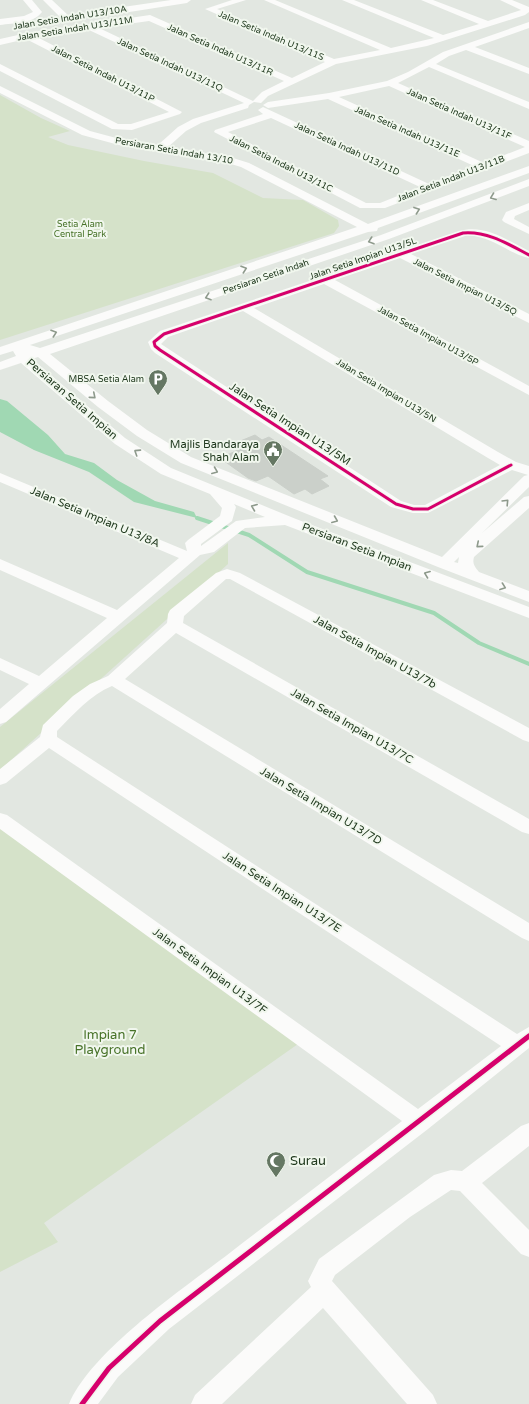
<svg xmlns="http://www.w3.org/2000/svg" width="529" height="1404" viewBox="0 0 529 1404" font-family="'Varela Round',sans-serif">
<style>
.green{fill:#d5e2c9}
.water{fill:#a0d8b3}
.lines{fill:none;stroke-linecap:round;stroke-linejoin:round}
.stream{stroke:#a0d8b3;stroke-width:4}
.building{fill:#cbd0ca;stroke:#cbd0ca}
.minor{fill:#fbfbfa;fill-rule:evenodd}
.cycleway-far1-casing{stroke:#f1f7ee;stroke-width:5}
.cycleway-casing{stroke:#f1f7ee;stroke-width:8}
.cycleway-far1{stroke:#d6006c;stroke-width:3}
.cycleway{stroke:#d6006c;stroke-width:5}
.oneway{stroke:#8e9a8c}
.labels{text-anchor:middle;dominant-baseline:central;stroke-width:4;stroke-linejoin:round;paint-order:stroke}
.far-street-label{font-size:9px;fill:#213a1f;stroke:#f1f7ee}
.far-park-label{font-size:9px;fill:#477228;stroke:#f1f7ee}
.far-poi-label{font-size:9px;fill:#213a1f;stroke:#f1f7ee;text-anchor:end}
.street-label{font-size:11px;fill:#213a1f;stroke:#f1f7ee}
.poi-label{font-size:11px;fill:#213a1f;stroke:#f1f7ee;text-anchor:end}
.near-park-label{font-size:13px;fill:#477228;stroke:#f1f7ee}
.near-poi-label{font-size:13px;fill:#213a1f;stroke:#f1f7ee;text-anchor:start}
</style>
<rect width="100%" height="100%" fill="#e2e7e1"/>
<g class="green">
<path d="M0,95L41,118L70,131L48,137L68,145L144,161L213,173L263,198L303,200L338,220L339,226L334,233L0,340Z"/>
<path d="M228,543V564L0,770V727Z"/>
<path d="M0,828L298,1044L44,1223L58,1242L0,1272Z"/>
</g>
<path class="water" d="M0,399L7,401L48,435L65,454L94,463L117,480L155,501L194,512L197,518L134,502L89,472L34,450L0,432Z"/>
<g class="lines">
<path class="stream" d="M197,518L249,535L307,572L434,613L479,643L529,664"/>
</g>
<path class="building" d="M255,435L262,440L269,437L328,476L320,479L329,486L312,494L305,489L294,494L268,476L256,481L248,478L220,458L245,447L238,442Z"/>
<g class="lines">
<g class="minor">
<path d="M23,0H32L42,12C33,24 14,23 0,25V19L24,16L33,12Z"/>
<path d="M43,0H52L70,17V21H64Z"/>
<path d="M171,0H191L187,3L123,13L119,10L123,7Z"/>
<path d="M232,0H246L217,9L334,59L380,50L264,0H275L391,48L434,38L342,0H354L443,35L479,24L421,0H433L488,21L521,10L500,0H512L529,7V12L525,15L427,46L336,64L268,96L261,103L254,102L249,105L248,108L201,123L186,131L168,147L233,158L249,163L368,224L529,166V173L378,228L377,231L368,232L30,345L40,348L381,235L529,179V186L389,239L50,354L108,401L147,430L191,457L442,557L524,476L528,475L512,470L428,513H413L391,507L155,353L151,349L148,342L160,331L459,231C485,224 507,240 529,251V258C506,253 490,234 465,236L411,254L529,314V323L400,258L335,280L529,386V395L324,284L254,308L498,452L516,462L529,466V487L482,533L524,497L529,496V508L474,557C472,564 475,567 479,572L529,591V602L438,567L181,463L137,436L98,407L38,357L32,359L125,438L171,468L296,519L529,607V618L285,525L245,528L214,552L200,555L6,722L0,724V709L29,684L0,670V658L39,676L107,618L0,570V559L117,610L179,558L0,482V473L187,551L185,543L188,540L220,516L222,508L210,494L161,474L115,444L21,363L0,370V362L16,356L13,351L0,355V347L357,227L241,167L231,164L119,145L82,135L0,93V86L90,131L120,139L158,145L178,127L193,119L244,103L89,30L37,37L182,112L180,114L132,130L112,129L0,71V64L118,124H131L169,112L26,39L0,45V39L27,33L150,15L292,78L325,62L205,9ZM149,21L284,81L262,92L253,101L99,28ZM243,311L488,458L500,465L425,505H414L401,501L161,344L168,337ZM234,504L265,517L236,521L201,546V544L232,521L236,507ZM459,557L458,563L454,562Z"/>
<path d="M529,22V28L475,47L529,68V74L466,50L449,56L436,64L529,102V109L429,67L398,83L529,141V153L385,208H360L214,132L215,130L263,114L258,110L263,107L429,184L474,166L328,99L268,108L263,105L268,102L329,93L387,81L408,72L443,52ZM389,86L525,147L484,163L339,97ZM271,118L420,187L380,203H366L228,132Z"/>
<path d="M529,203V210L515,216L514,219L529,227V234L504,222L502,220L506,212Z"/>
<path d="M227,569L240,573L529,728V742L523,740L230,579H226L184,616L183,623L529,819V834L522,832L176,633L125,679L529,923V941L522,938L112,686C90,695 74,714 57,731V737L517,1034L529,1027V1048L428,1129L169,1329L118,1377L98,1404H69C92,1350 184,1288 231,1252C288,1208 345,1165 402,1121L0,829V813L7,815L418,1109L501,1046L49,748L6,783L0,785V769L40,737L43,725L73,696L90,684L108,676L167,623L168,614L170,610L216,573Z"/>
<path d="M529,1123V1146L482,1183L529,1230V1257L521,1254L460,1191L451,1190L410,1217L335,1275L332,1281L433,1395L437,1404H407L323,1308L222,1404H191L195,1395L311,1287L308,1281L319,1259L434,1175L451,1170L462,1171L521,1126Z"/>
</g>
<defs>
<path id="cycleway-far1" d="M511,465L428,509H413L396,504L160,350L155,346L154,342L164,334L463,233C488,231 508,244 529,255"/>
<path id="cycleway" d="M82,1404L109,1368L160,1321L529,1036"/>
</defs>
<use href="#cycleway-far1" class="cycleway-far1-casing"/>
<use href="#cycleway" class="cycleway-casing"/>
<use href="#cycleway-far1" class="cycleway-far1"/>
<use href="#cycleway" class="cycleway"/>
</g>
<defs><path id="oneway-chevron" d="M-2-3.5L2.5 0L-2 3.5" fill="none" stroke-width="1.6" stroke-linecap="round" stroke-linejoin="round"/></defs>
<g class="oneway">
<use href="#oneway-chevron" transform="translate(493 197) rotate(159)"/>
<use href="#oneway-chevron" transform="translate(417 210) rotate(-20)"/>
<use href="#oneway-chevron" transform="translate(371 241) rotate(161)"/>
<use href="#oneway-chevron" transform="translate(244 269) rotate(-19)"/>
<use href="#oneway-chevron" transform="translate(208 297) rotate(161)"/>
<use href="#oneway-chevron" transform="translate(54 333) rotate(-19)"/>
<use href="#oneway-chevron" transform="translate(93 396) rotate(40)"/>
<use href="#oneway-chevron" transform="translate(137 452) rotate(-147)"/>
<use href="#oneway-chevron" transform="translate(215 471) rotate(22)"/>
<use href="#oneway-chevron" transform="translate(506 502) rotate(-46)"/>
<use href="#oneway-chevron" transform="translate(254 507) rotate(-158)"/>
<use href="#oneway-chevron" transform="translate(335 520) rotate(22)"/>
<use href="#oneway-chevron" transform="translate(479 545) rotate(140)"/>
<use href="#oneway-chevron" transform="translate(427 574) rotate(-159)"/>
<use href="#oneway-chevron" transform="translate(503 587) rotate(20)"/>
</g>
<defs>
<symbol id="parking-pin" viewBox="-11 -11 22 30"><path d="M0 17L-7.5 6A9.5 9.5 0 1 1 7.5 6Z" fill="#657763" stroke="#f1f7ee"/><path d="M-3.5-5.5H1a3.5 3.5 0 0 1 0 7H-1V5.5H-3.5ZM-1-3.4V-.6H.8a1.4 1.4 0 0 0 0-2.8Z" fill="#fff"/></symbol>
<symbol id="civic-pin" viewBox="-11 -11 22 30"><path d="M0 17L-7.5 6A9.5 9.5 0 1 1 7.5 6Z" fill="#657763" stroke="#f1f7ee"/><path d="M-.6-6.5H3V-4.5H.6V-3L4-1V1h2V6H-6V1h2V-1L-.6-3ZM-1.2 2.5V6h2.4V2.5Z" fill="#fff"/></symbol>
<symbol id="mosque-pin" viewBox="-11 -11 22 30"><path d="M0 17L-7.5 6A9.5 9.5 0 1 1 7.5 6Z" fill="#657763" stroke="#f1f7ee"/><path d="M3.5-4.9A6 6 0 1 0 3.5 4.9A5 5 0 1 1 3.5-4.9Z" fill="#fff"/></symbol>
</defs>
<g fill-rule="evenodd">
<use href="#parking-pin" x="147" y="368" width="22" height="30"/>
<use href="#civic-pin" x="262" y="439" width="22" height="30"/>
<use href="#mosque-pin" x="265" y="1150" width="22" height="30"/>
</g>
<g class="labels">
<g class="far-street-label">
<text transform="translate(70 18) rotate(-9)">Jalan Setia Indah U13/10A</text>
<text transform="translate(75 29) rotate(-9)">Jalan Setia Indah U13/11M</text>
<text transform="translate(271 36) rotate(23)">Jalan Setia Indah U13/11S</text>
<text transform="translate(220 50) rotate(24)">Jalan Setia Indah U13/11R</text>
<text transform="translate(170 65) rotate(25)">Jalan Setia Indah U13/11Q</text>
<text transform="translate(103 74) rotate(27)">Jalan Setia Indah U13/11P</text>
<text transform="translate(459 114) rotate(24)">Jalan Setia Indah U13/11F</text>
<text transform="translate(407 132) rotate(24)">Jalan Setia Indah U13/11E</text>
<text transform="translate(347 149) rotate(25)">Jalan Setia Indah U13/11D</text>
<text transform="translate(174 151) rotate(10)">Persiaran Setia Indah 13/10</text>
<text transform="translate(281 164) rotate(27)">Jalan Setia Indah U13/11C</text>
<text transform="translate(451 179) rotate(-21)">Jalan Setia Indah U13/11B</text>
<text transform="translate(363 259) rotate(-19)">Jalan Setia Impian U13/5L</text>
<text transform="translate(266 277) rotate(-19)">Persiaran Setia Indah</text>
<text transform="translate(465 287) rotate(27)">Jalan Setia Impian U13/5Q</text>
<text transform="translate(428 336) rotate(29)">Jalan Setia Impian U13/5P</text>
<text transform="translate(386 391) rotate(31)">Jalan Setia Impian U13/5N</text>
</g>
<g class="far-park-label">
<text x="80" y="224">Setia Alam<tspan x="80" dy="10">Central Park</tspan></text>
</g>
<g class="far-poi-label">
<text x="144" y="379">MBSA Setia Alam</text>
</g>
<g class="street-label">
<text transform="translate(72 399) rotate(41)">Persiaran Setia Impian</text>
<text transform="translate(290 424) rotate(33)">Jalan Setia Impian U13/5M</text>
<text transform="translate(95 517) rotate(23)">Jalan Setia Impian U13/8A</text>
<text transform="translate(357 547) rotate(21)">Persiaran Setia Impian</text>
<text transform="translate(375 652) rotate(29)">Jalan Setia Impian U13/7b</text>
<text transform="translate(352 726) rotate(30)">Jalan Setia Impian U13/7C</text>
<text transform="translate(321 806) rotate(31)">Jalan Setia Impian U13/7D</text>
<text transform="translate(282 892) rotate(33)">Jalan Setia Impian U13/7E</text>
<text transform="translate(210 971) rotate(36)">Jalan Setia Impian U13/7F</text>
</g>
<g class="poi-label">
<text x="259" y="444">Majlis Bandaraya<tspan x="259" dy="13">Shah Alam</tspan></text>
</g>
<g class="near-park-label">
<text x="110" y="1035">Impian 7<tspan x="110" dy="15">Playground</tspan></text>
</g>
<g class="near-poi-label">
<text x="290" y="1161">Surau</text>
</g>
</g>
</svg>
